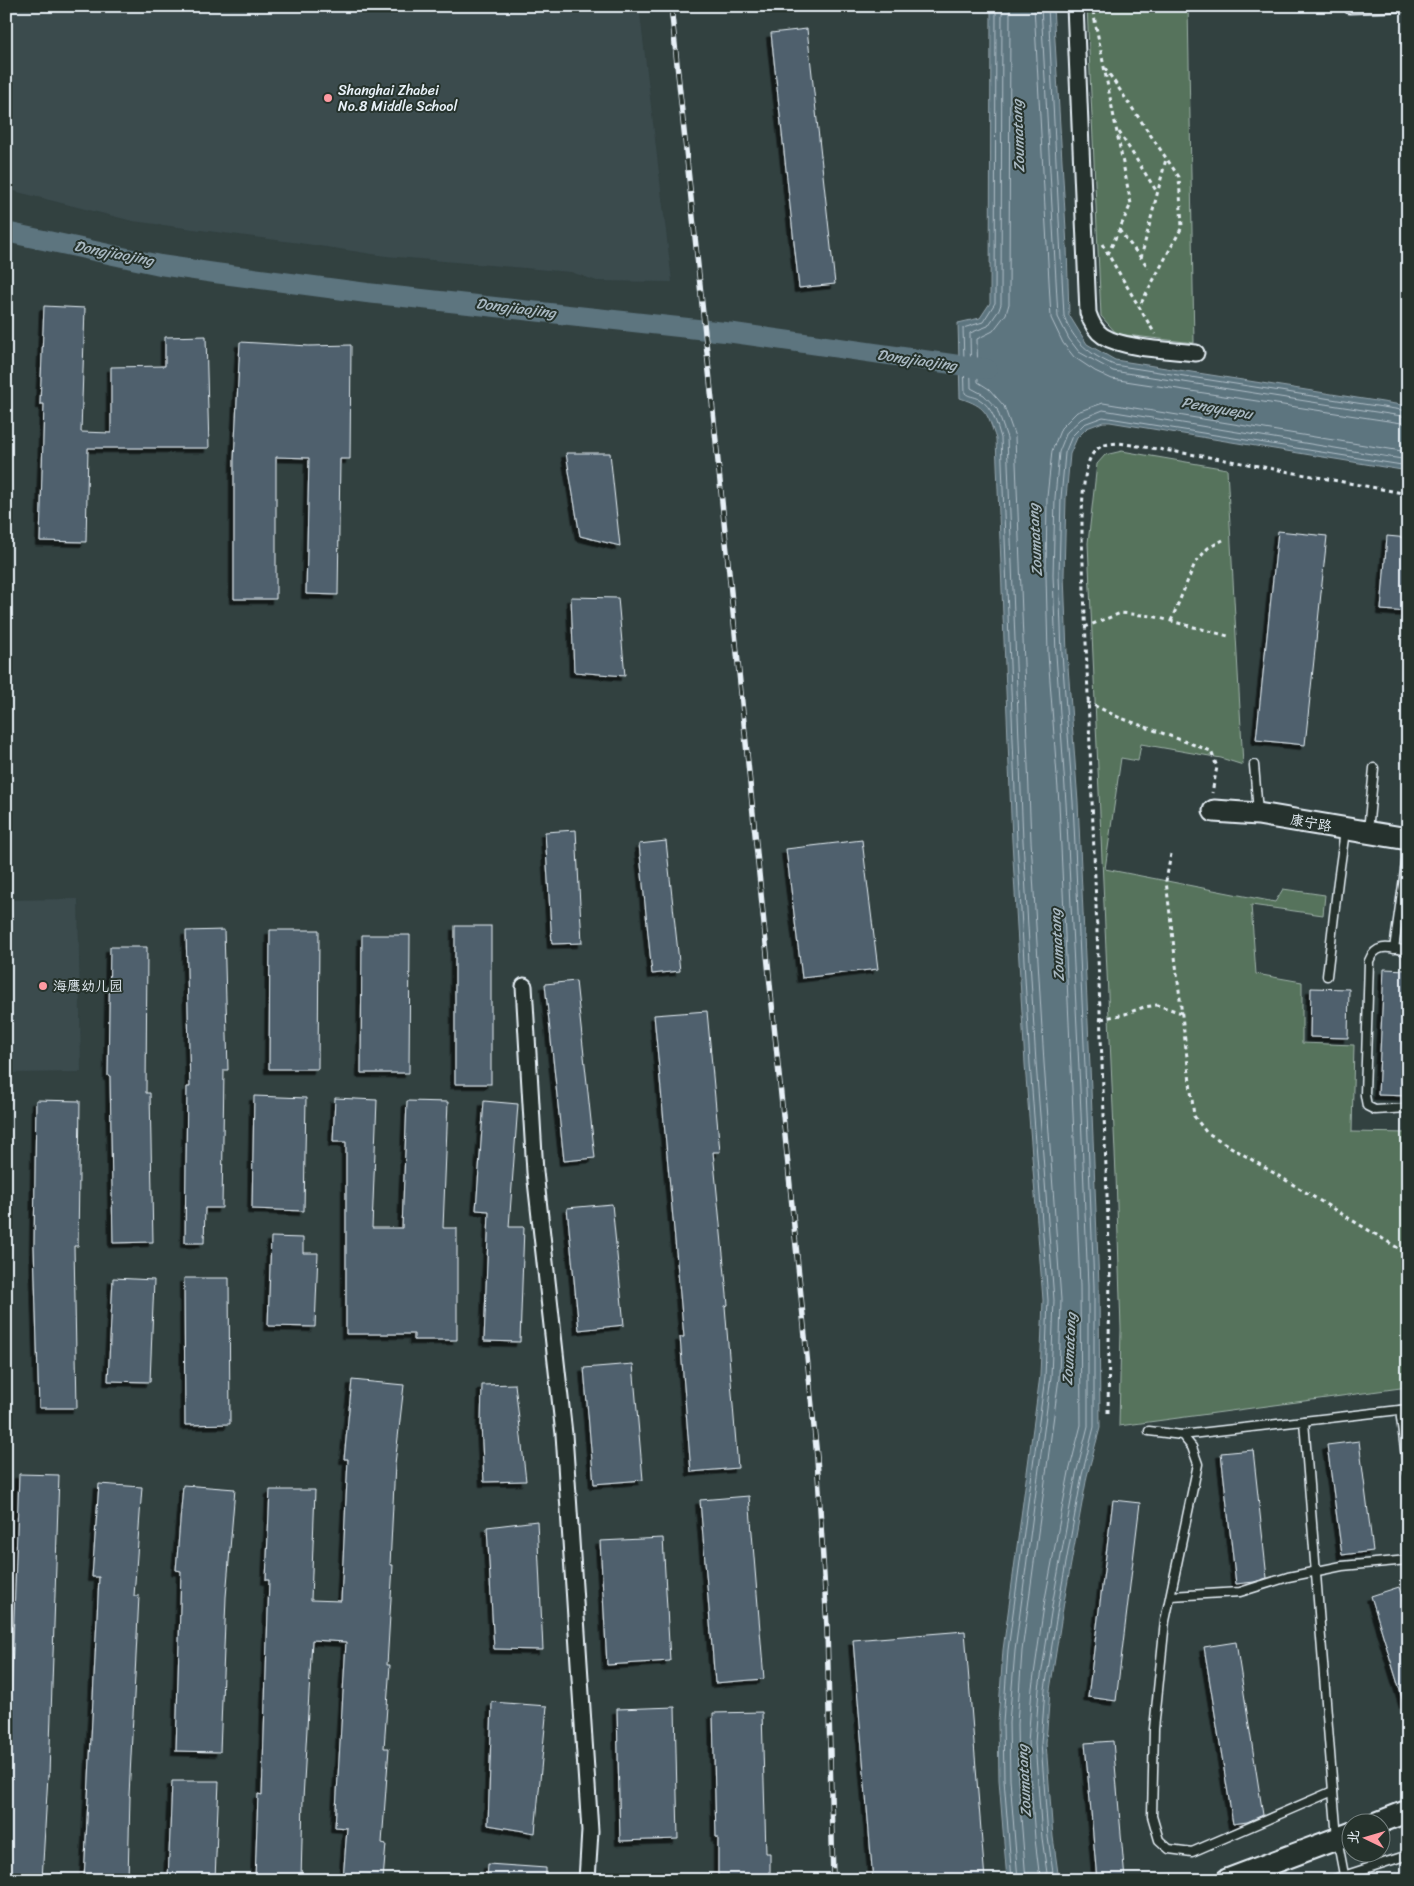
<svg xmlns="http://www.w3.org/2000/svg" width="1414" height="1886" viewBox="0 0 1414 1886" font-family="Sriracha,'LXGW WenKai TC',sans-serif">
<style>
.built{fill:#3b4b4e}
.green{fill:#56735b;stroke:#9fb2aa}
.water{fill:#5d747f;stroke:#95a6af}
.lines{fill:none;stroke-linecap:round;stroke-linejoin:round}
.shore{stroke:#b0bfc8;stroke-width:1}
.canal{stroke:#5d747f;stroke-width:20}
.building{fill:#4f616d;stroke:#e8f1f8;filter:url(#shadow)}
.lane-casing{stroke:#e8f1f8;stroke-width:11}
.street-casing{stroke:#e8f1f8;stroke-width:19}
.secondary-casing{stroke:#e8f1f8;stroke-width:25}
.path{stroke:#e8f1f8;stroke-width:3;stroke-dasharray:4 4;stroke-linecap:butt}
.lane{stroke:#26332d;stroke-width:8}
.street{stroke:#26332d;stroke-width:15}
.secondary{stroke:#26332d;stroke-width:21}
.rail-casing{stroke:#e8f1f8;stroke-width:5.5}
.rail{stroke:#26332d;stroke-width:4;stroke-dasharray:11;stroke-linecap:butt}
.poi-dot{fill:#ff9aa2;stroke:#26332d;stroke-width:2}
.labels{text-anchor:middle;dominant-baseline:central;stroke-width:4;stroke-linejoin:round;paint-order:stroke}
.poi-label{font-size:14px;fill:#e8f1f8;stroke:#26332d;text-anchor:start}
.street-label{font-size:14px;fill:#e8f1f8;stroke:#26332d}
.water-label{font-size:15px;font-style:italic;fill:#a9b9c2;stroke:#26332d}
</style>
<defs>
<filter id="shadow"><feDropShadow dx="-4.5" dy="4.5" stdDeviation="0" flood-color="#0009"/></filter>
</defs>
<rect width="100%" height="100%" fill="#324140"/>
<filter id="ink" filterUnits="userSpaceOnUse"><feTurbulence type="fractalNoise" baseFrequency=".02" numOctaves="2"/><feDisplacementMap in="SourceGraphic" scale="10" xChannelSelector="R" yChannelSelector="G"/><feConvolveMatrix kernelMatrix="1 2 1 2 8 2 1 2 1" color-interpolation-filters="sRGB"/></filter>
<g filter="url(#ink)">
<g class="built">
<path d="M6,6H639L672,282L597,281L571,272L386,256L300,243L133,221L6,189Z"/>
<path d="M78,899L81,1072L6,1073V900Z"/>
</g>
<g class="green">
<path d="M1087,6H1188L1194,343L1117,334L1101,316Z"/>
<path d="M1122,451L1227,469L1243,765L1221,758L1141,744L1138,761L1121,758L1105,869L1275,902L1283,889L1325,895L1323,915L1251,905L1256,974L1302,982V1043L1354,1045L1352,1132L1408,1133V1387L1119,1426L1121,1329L1116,1175L1088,543L1097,464L1105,455Z"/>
</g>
<path class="water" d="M991,6H1053L1067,247L1069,315L1087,344L1115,360L1408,406V471L1110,422H1103L1087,428L1077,438L1070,454L1066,498L1064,575L1067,653L1078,802L1091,1089L1099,1285L1100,1428L1087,1476L1064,1602L1050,1690L1046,1743L1053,1837L1059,1880H1007L999,1780L998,1723L1003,1650L1040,1376L1043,1300L1025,1064L1012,841L996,439C987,413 987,407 960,398L958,323L980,318L990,303Z"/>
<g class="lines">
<g class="shore">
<path d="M996,6L995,303L983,322L963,328L965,393C969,397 974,396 979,399C993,407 997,425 1001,438L1017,841L1030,1064L1048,1300L1045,1377L1008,1650L1003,1723L1004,1779L1012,1880"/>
<path d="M1002,6L1001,304L999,310L988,326L970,333L971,388L984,395L997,409L1007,438L1023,841L1036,1063L1054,1300L1051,1377L1015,1651L1009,1723L1010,1779L1018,1880"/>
<path d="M1010,6L1009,304L1006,314L993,331L977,339L978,382L989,389L1004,406L1015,437L1031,841L1044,1063L1061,1300L1059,1378L1022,1651L1017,1724L1018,1779L1026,1880"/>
<path d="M1034,6L1051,318L1063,343L1074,357L1095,371L1112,379L1408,424"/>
<path d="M1041,6L1058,317L1069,339L1079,352L1113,371L1408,417"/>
<path d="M1048,6L1064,316C1074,342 1089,354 1114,365L1408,411"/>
<path d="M1040,1880L1035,1839L1028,1743L1032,1688L1045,1599L1069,1472L1081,1425L1080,1286L1072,1089L1059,803L1048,654L1046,575L1047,497L1052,451L1061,428L1077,412L1103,403L1408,452"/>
<path d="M1048,1880L1042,1838L1035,1743L1039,1689L1053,1600L1076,1474L1088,1426V1286L1080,1089L1066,803L1056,654L1053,575L1055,498L1059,452L1067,432L1081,419L1103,410L1408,460"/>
<path d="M1054,1880L1048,1837L1041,1743L1045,1689L1059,1601L1082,1475L1094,1427V1286L1086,1089L1073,802L1062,654L1059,575L1061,498L1065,453L1072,436L1084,424L1103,417L1408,466"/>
</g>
<path class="canal" d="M6,232L160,265L215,273L367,293L734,333L987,369"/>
</g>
<g class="building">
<path d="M807,29L835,284L799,288L771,33Z"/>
<path d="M44,306L85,308L81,432L111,433V367L165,366V337L206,336L209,448H88L86,542L40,541L44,404H40Z"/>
<path d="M240,342L309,346L351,345L350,459H340L338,595L306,594L309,458L276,457V599H234V460Z"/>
<path d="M566,453H610L620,546L580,536Z"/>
<path d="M1278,531L1327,536L1305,745L1256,740Z"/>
<path d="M1387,536L1408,538V612L1381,610Z"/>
<path d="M571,597L618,598L625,676L574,672Z"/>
<path d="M576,830L582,943L552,944L545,832Z"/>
<path d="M862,840L878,969L802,978L786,849Z"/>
<path d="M666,841L680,971L652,974L639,844Z"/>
<rect x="455" y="926" width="36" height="158"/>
<path d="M224,930L228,1070H224L222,1208H205L204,1243H185L187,1087H190L186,931Z"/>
<path d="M270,930H319L318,1069H269Z"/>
<path d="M362,935H410L409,1073H361Z"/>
<path d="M110,947H147L146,1093H150L153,1242L113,1243L110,1076H108Z"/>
<path d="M1384,969L1408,970V1096L1378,1095Z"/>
<path d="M576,981L595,1158L564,1161L545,984Z"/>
<path d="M1311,988L1349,989L1348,1038L1310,1037Z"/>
<path d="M707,1011L720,1152H713L728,1305L725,1306L738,1468L691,1472L680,1337H684L654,1015Z"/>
<path d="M254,1096L306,1098L304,1211L252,1209Z"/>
<path d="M335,1098L377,1100L372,1228H402L407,1101L448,1102L443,1228H457V1340H414V1334H346V1142H333Z"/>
<path d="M36,1100L80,1101L78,1246H74L77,1408H39L34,1246Z"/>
<path d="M484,1101L518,1104L509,1227H524L520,1342L484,1341L489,1211L476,1210Z"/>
<path d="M612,1204L624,1325L579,1330L567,1208Z"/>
<path d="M271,1237L303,1238V1253H318L315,1327L268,1326Z"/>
<path d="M113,1278L154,1280L150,1382L108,1381Z"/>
<path d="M184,1278H229L230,1424L185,1425Z"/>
<path d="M633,1364L643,1480L594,1484L584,1368Z"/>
<path d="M352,1380L404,1385L395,1464L390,1565H393L387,1665H390L384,1748H389L382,1843L386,1844L383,1880H343L347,1828L335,1827L346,1642L312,1640L303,1799L301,1880H255L258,1794L262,1795L269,1580H266L270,1490H315L311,1600L341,1601L348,1459H344Z"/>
<path d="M515,1384L526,1481L484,1482L481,1424L482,1385Z"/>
<path d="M1359,1441L1373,1551L1342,1555L1327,1445Z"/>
<path d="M1253,1450L1267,1578L1254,1582L1236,1584L1221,1453Z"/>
<path d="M19,1474L59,1475L49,1775H48L42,1880H6V1785H8Z"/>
<path d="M99,1484L142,1487L134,1596H139L129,1796H130L128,1880H84L99,1577H92Z"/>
<path d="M183,1485L235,1489L226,1597L220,1752L176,1751L181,1571L176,1570Z"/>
<path d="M749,1496L764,1679L715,1683L700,1500Z"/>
<path d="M1113,1500L1140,1503L1116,1701L1088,1697Z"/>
<path d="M537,1521L543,1650L494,1649L487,1527Z"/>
<path d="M663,1538L670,1661L607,1665L600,1541Z"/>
<path d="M1399,1587L1408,1616V1704H1404L1371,1596Z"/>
<path d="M965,1631L985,1880H873L853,1640Z"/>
<path d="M1236,1642L1263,1815L1247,1822L1233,1824L1204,1647Z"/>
<path d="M492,1702L547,1706L535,1833L488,1825Z"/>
<path d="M675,1707L678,1839L620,1841L617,1709Z"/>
<path d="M762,1712L766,1853H770V1880H718V1837H716L713,1713Z"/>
<path d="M1113,1741L1125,1880H1097L1085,1743Z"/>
<path d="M172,1781H219L215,1880H168Z"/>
<path d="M488,1864L546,1868V1880H487Z"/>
</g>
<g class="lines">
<defs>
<g id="lane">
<path d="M1349,6V9L1408,7"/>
<path d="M1254,765L1258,812"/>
<path d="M1368,831L1374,768"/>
<path d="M1394,949L1408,849"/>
<path d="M1408,951C1391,948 1376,942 1369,961L1365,1095L1367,1106L1375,1110L1408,1108"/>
<path d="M1327,976L1338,881L1345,831"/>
<path d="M1400,1410L1408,1473"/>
<path d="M1304,1421L1333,1791L1337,1838L1345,1880"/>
<path d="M1149,1431L1182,1435L1192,1447L1198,1464L1165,1621L1154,1729L1152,1816L1159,1840L1169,1849L1192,1852L1333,1791"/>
<path d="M1182,1435L1408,1409"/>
<path d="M1171,1596L1240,1592L1288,1577L1342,1566L1408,1560"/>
<path d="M1331,1880L1408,1855"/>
</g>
<g id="street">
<path d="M1075,6L1088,313C1091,322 1095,331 1103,336C1124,349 1170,350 1196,353"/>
<path d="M524,986L535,1172L564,1434L590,1831L587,1880"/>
</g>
<g id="secondary">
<path d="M1214,811L1258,814L1408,839"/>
<path d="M1375,1824L1408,1811"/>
<path d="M1227,1880L1352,1833"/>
</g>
</defs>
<use href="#lane" class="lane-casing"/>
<use href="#street" class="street-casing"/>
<use href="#secondary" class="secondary-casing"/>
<g class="path">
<path d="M1093,11L1131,204L1108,254"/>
<path d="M1105,68L1179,177L1182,227L1139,307"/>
<path d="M1119,132L1157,192"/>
<path d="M1119,230L1149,268"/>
<path d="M1102,244L1155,334"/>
<path d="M1141,258L1166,159"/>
<path d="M1171,621L1195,563L1208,548L1223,540"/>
<path d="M1085,627L1121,613L1152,616L1228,636"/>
<path d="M1087,702L1118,717L1211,751L1217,767L1212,793"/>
<path d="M1171,854L1166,881L1194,1116L1206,1132L1408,1254"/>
<path d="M1101,1019L1125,1014L1144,1007L1157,1005L1182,1013"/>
<path d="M1108,1413L1110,1273L1082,537C1082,517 1081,467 1094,452C1101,444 1109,444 1119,443L1215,458L1408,494"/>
</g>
<use href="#lane" class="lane"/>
<use href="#street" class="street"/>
<use href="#secondary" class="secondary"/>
<defs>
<path id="rail" d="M671,6L710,381L817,1457L827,1627L833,1880"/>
</defs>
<use href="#rail" class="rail-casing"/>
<use href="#rail" class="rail"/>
</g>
</g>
<g class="poi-dot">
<circle cx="328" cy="98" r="5"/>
<circle cx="43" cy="986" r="5"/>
</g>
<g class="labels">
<g class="poi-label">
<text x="338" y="90">Shanghai Zhabei<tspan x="338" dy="16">No.8 Middle School</tspan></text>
<text x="53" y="986">海鹰幼儿园</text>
</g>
<g class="street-label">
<text transform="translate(1311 823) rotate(10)">康宁路</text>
</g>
<g class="water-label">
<text transform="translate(1018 136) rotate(-92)">Zoumatang</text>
<text transform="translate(114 253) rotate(11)">Dongjiaojing</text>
<text transform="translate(516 308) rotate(7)">Dongjiaojing</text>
<text transform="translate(917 360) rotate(8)">Dongjiaojing</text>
<text transform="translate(1217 408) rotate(10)">Pengyuepu</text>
<text transform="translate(1035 540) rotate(-93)">Zoumatang</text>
<text transform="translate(1057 945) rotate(-93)">Zoumatang</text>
<text transform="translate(1069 1349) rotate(-87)">Zoumatang</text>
<text transform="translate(1024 1781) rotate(-93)">Zoumatang</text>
</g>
</g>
<rect width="1414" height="1886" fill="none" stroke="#26332d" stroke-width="25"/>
<rect x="12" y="12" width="1389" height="1861" fill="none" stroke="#e8f1f8" stroke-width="2" filter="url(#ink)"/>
<g transform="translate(1366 1838) rotate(275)"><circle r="24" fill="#26332d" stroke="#747f7e"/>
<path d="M0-4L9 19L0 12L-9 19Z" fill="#ff9aa2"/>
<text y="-8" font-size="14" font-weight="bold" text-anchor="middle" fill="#e8f1f8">北</text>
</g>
</svg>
